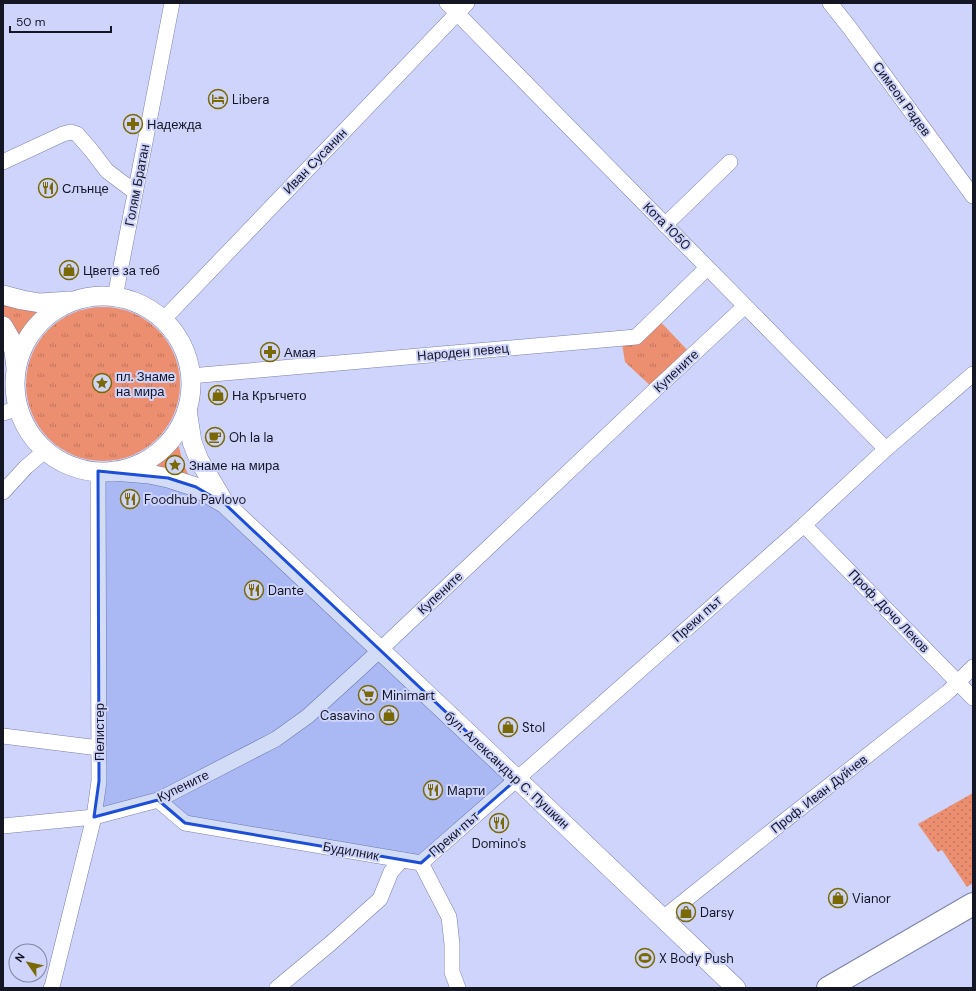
<svg xmlns="http://www.w3.org/2000/svg" width="976" height="991" viewBox="0 0 976 991" font-family="'DM Sans',sans-serif">
<style>
.grass{fill:url(#grass-dots)}
.park{fill:url(#park-tufts)}
.lines{fill:none;stroke-linecap:round;stroke-linejoin:round}
.minor-casing{stroke:#7c81a6;stroke-width:16}
.major-casing{stroke:#7c81a6;stroke-width:20}
.highway-casing{stroke:#7c81a6;stroke-width:24}
.minor{stroke:#fff;stroke-width:15}
.major{stroke:#fff;stroke-width:19}
.highway{stroke:#fff;stroke-width:22}
.marked{fill:#1d4ed8;fill-opacity:0.2;stroke:#1d4ed8;stroke-width:3;stroke-linejoin:round}
.labels{text-anchor:middle;dominant-baseline:central;stroke-width:4;stroke-linejoin:round;paint-order:stroke}
.poi-label{font-size:13px;fill:#141624;stroke:#ced4fc;text-anchor:start}
.street-label{font-size:13px;fill:#141624;stroke:#ced4fc}
</style>
<defs>
<pattern id="grass-dots" width="8" height="8" patternUnits="userSpaceOnUse"><rect width="8" height="8" fill="#ec8f71"/><path d="M2 2h.1M6 6h.1" fill="none" stroke="#be745d" stroke-width="1.8" stroke-linecap="round"/></pattern>
<pattern id="park-tufts" width="24" height="20" patternUnits="userSpaceOnUse"><rect width="24" height="20" fill="#ec8f71"/><path d="M3 7l-1-3M5 7V3M7 7l1-3M15 17l-1-3M17 17v-4M19 17l1-3" fill="none" stroke="#be745d"/></pattern>
</defs>
<rect width="100%" height="100%" fill="#ced4fc"/>
<path class="grass" d="M973,793V883L967,887L942,850L938,852L918,824Z"/>
<g class="park">
<path d="M3,302L41,307L16,341L3,314Z"/>
<circle cx="103" cy="384" r="77"/>
<path d="M656,317L692,355L655,390L625,362L621,338Z"/>
<path d="M177,439L183,463L190,478L144,469L162,458L171,448Z"/>
</g>
<g class="lines">
<defs>
<g id="minor">
<path d="M447,3L886,449"/>
<path d="M830,3L849,27L973,196"/>
<path d="M3,162L63,134L71,132L77,134L91,150L107,171L135,192"/>
<path d="M665,225L730,162"/>
<path d="M115,297L172,3"/>
<path d="M163,320L467,3"/>
<path d="M190,376L636,337L707,268"/>
<path d="M3,413L19,408"/>
<path d="M3,492L26,467L46,450"/>
<path d="M804,525L973,698"/>
<path d="M3,736L99,748"/>
<path d="M158,800L185,823L421,863L449,917L452,944V972L458,988"/>
<path d="M3,826L94,817L158,800L276,739L308,716L365,664L655,390L745,306"/>
<path d="M421,863L517,779L804,525L886,449L973,374"/>
<path d="M663,918L783,822L948,692L973,667"/>
<path d="M51,988L52,987L94,817L99,781L98,471"/>
<path d="M277,988L331,943L380,899L391,872L397,865L402,860"/>
</g>
<g id="major">
<path d="M3,295L22,300L40,303L70,301"/>
<circle cx="103" cy="384" r="88"/>
<path d="M3,326L10,338L14,351L16,368"/>
<path d="M187,410L192,442L199,460L224,502"/>
<path d="M113,471L149,474L168,478L196,487L225,504L517,779L736,988"/>
</g>
<path id="highway" d="M828,988L973,904"/>
</defs>
<use href="#minor" class="minor-casing"/>
<use href="#major" class="major-casing"/>
<use href="#highway" class="highway-casing"/>
<use href="#minor" class="minor"/>
<use href="#major" class="major"/>
<use href="#highway" class="highway"/>
</g>
<path class="marked" d="M98,471L168,478L196,487L225,504L517,779L421,863L185,823L158,800L94,817L99,781Z"/>
<defs>
<symbol id="hotel-ring" viewBox="-11 -11 22 22"><circle r="9.5" fill="#ced4fc" stroke="#796900" stroke-width="1.5"/><path d="M-6-4.5h1.5V1H6V5H4.5V3h-9V5H-6ZM-4 0a1.8 1.8 0 1 1 3.6 0ZM.5 0V-2.5h3Q6-2.5 6 0Z" fill="#796900"/></symbol>
<symbol id="pharmacy-ring" viewBox="-11 -11 22 22"><circle r="9.5" fill="#ced4fc" stroke="#796900" stroke-width="1.5"/><path d="M-2-6h4v4h4v4h-4v4h-4v-4h-4v-4h4Z" fill="#796900"/></symbol>
<symbol id="restaurant-ring" viewBox="-11 -11 22 22"><circle r="9.5" fill="#ced4fc" stroke="#796900" stroke-width="1.5"/><path d="M-5-6h1v4h1v-4h1v4h1v-4h1v5L-1.5 .5V6h-2V.5L-5-1ZM5-6V6H3V1.5H1.5Q1.5-4 5-6Z" fill="#796900"/></symbol>
<symbol id="shop-ring" viewBox="-11 -11 22 22"><circle r="9.5" fill="#ced4fc" stroke="#796900" stroke-width="1.5"/><path d="M-5-2.5h2.3a2.7 3.5 0 0 1 5.4 0H5L5.5 6h-11ZM-1.5-2.5h3a1.5 2.3 0 0 0-3 0Z" fill="#796900"/></symbol>
<symbol id="sight-ring" viewBox="-11 -11 22 22"><circle r="9.5" fill="#ced4fc" stroke="#796900" stroke-width="1.5"/><path d="M0-6L1.8-2.2L6-1.7L2.9 1.2L3.7 5.4L0 3.3L-3.7 5.4L-2.9 1.2L-6-1.7L-1.8-2.2Z" fill="#796900"/></symbol>
<symbol id="cafe-ring" viewBox="-11 -11 22 22"><circle r="9.5" fill="#ced4fc" stroke="#796900" stroke-width="1.5"/><path d="M-5.5-4.5H6V0H3Q3 3.5 0 3.5H-2.5Q-5.5 3.5-5.5 0ZM3-3.2v2h1.7v-2ZM-6 4.5H4V6H-6Z" fill="#796900"/></symbol>
<symbol id="supermarket-ring" viewBox="-11 -11 22 22"><circle r="9.5" fill="#ced4fc" stroke="#796900" stroke-width="1.5"/><path d="M-6-5.5h2.5l.6 2H6L4.5 2H-2.5L-4.4-4H-6ZM-1.5 3.2a1.3 1.3 0 1 0 .1 0ZM3 3.2a1.3 1.3 0 1 0 .1 0Z" fill="#796900"/></symbol>
<symbol id="stadium-ring" viewBox="-11 -11 22 22"><circle r="9.5" fill="#ced4fc" stroke="#796900" stroke-width="1.5"/><path d="M0-5a6.5 5 0 1 0 0 10a6.5 5 0 1 0 0-10ZM-3.5-1.8h7v3.6h-7Z" fill="#796900"/></symbol>
</defs>
<g fill-rule="evenodd">
<use href="#hotel-ring" x="207" y="88" width="22" height="22"/>
<use href="#pharmacy-ring" x="122" y="113" width="22" height="22"/>
<use href="#restaurant-ring" x="37" y="177" width="22" height="22"/>
<use href="#shop-ring" x="58" y="259" width="22" height="22"/>
<use href="#pharmacy-ring" x="259" y="341" width="22" height="22"/>
<use href="#sight-ring" x="91" y="372" width="22" height="22"/>
<use href="#shop-ring" x="207" y="384" width="22" height="22"/>
<use href="#cafe-ring" x="204" y="426" width="22" height="22"/>
<use href="#sight-ring" x="164" y="454" width="22" height="22"/>
<use href="#restaurant-ring" x="119" y="488" width="22" height="22"/>
<use href="#restaurant-ring" x="243" y="579" width="22" height="22"/>
<use href="#supermarket-ring" x="357" y="684" width="22" height="22"/>
<use href="#shop-ring" x="378" y="704" width="22" height="22"/>
<use href="#shop-ring" x="497" y="716" width="22" height="22"/>
<use href="#restaurant-ring" x="422" y="779" width="22" height="22"/>
<use href="#restaurant-ring" x="488" y="812" width="22" height="22"/>
<use href="#shop-ring" x="827" y="887" width="22" height="22"/>
<use href="#shop-ring" x="675" y="901" width="22" height="22"/>
<use href="#stadium-ring" x="634" y="947" width="22" height="22"/>
</g>
<g class="labels">
<g class="poi-label">
<text x="232" y="99">Libera</text>
<text x="147" y="124">Надежда</text>
<text x="62" y="188">Слънце</text>
<text x="83" y="270">Цвете за теб</text>
<text x="284" y="352">Амая</text>
<text x="116" y="376">пл. Знаме<tspan x="116" dy="15">на мира</tspan></text>
<text x="232" y="395">На Кръгчето</text>
<text x="229" y="437">Oh la la</text>
<text x="189" y="465">Знаме на мира</text>
<text x="144" y="499">Foodhub Pavlovo</text>
<text x="268" y="590">Dante</text>
<text x="382" y="695">Minimart</text>
<text x="375" y="715" text-anchor="end">Casavino</text>
<text x="522" y="727">Stol</text>
<text x="447" y="790">Марти</text>
<text x="499" y="843" text-anchor="middle">Domino's</text>
<text x="852" y="898">Vianor</text>
<text x="700" y="912">Darsy</text>
<text x="659" y="958">X Body Push</text>
</g>
<g class="street-label">
<text transform="translate(902 99) rotate(54)">Симеон Радев</text>
<text transform="translate(315 161) rotate(-46)">Иван Сусанин</text>
<text transform="translate(137 185) rotate(-79)">Голям Братан</text>
<text transform="translate(667 226) rotate(45)">Кота 1050</text>
<text transform="translate(463 352) rotate(-5)">Народен певец</text>
<text transform="translate(676 371) rotate(-43)">Купените</text>
<text transform="translate(440 593) rotate(-43)">Купените</text>
<text transform="translate(889 611) rotate(46)">Проф. Дочо Леков</text>
<text transform="translate(697 619) rotate(-42)">Преки път</text>
<text transform="translate(99 732) rotate(-90)">Пелистер</text>
<text transform="translate(507 770) rotate(43)">бул. Александър С. Пушкин</text>
<text transform="translate(183 786) rotate(-26)">Купените</text>
<text transform="translate(819 794) rotate(-38)">Проф. Иван Дуйчев</text>
<text transform="translate(454 834) rotate(-41)">Преки път</text>
<text transform="translate(351 851) rotate(10)">Будилник</text>
</g>
</g>
<rect width="976" height="991" fill="none" stroke="#141624" stroke-width="8"/>
<g transform="translate(28 963) rotate(304)"><circle r="19" fill="#ced4fc" stroke="#8488a6"/>
<path d="M0-3L7 15L0 10L-7 15Z" fill="#796900"/>
<text y="-6" font-size="11" font-weight="bold" text-anchor="middle" fill="#141624">N</text>
</g>
<path d="M10 26v6h101v-6" fill="none" stroke="#141624" stroke-width="2"/>
<text x="16" y="26" font-size="12" fill="#141624" stroke="#ced4fc" stroke-width="3" paint-order="stroke">50 m</text>
</svg>
